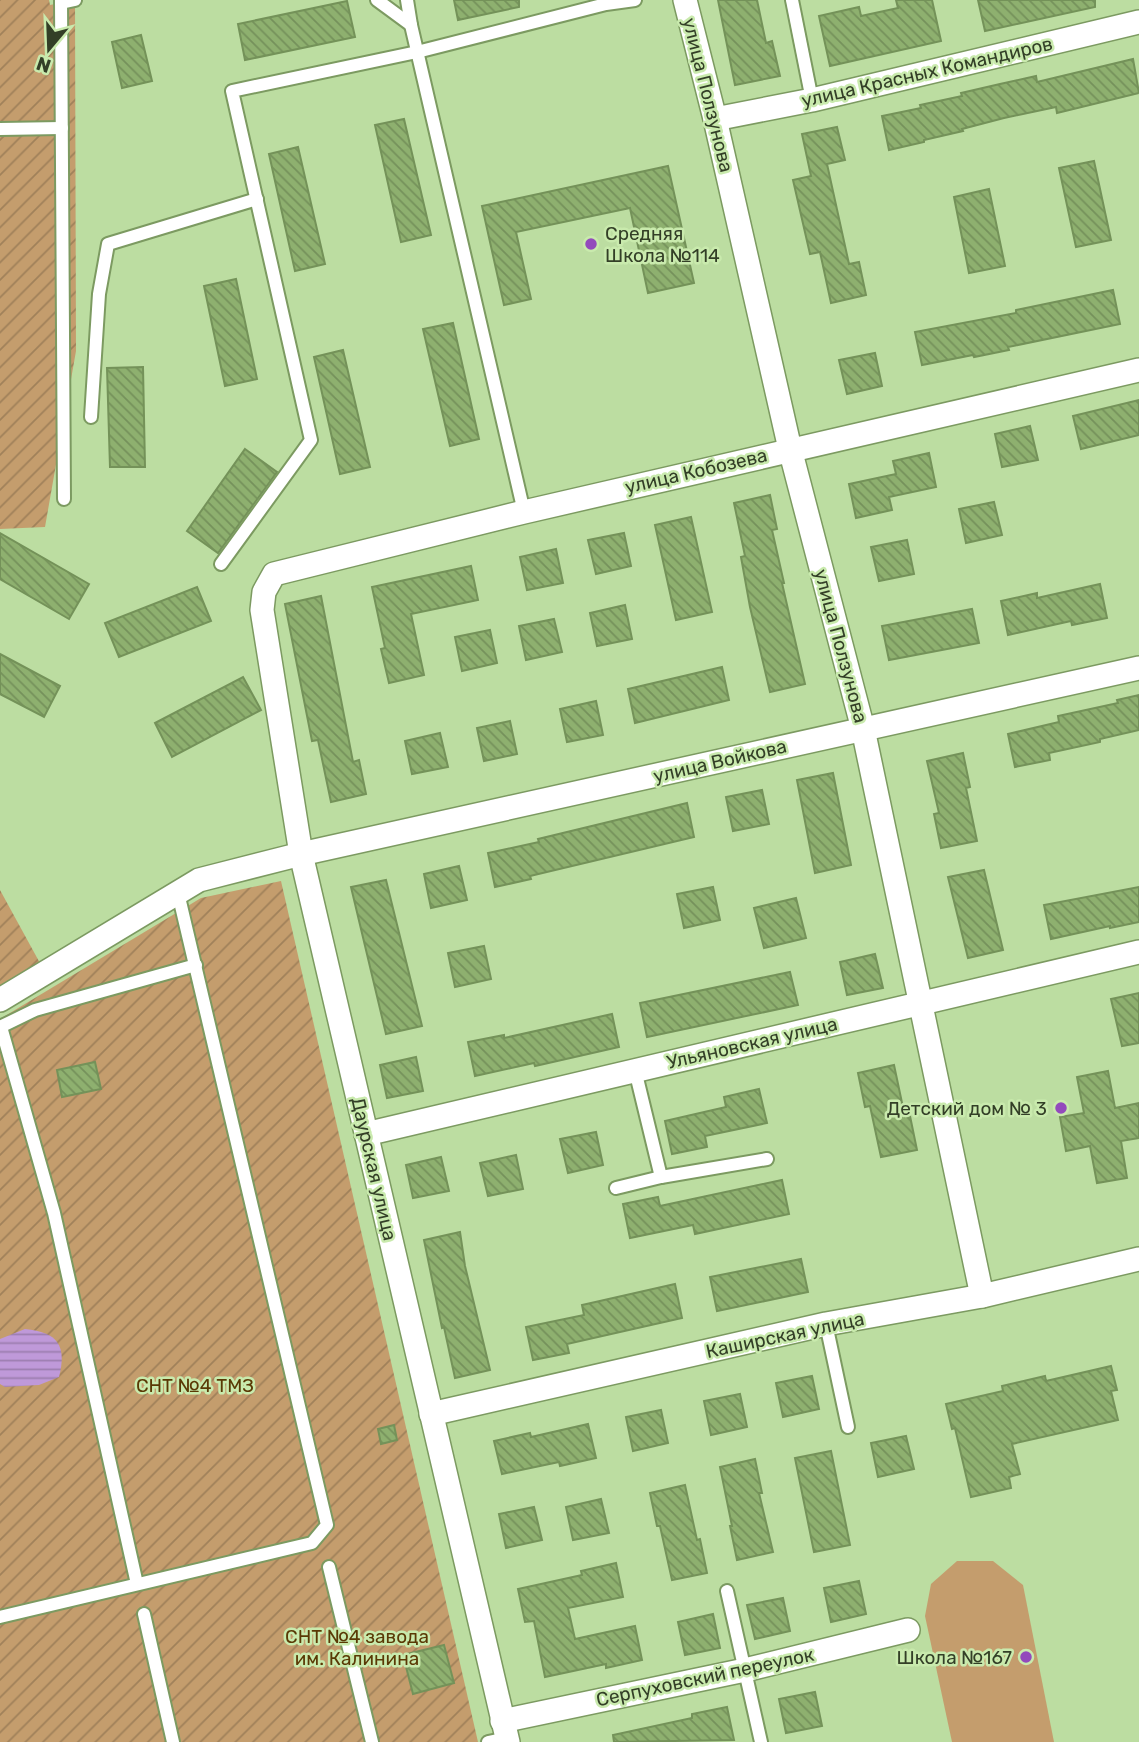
<svg xmlns="http://www.w3.org/2000/svg" width="1139" height="1742" viewBox="0 0 1139 1742" font-family="Rubik,sans-serif">
<style>
.garden{fill:url(#garden-furrows)}
.pitch{fill:#c49d6d}
.water{fill:url(#water-rules)}
.building{fill:url(#building-back-hatch);stroke:#749259;stroke-width:2}
.lines{fill:none;stroke-linecap:round;stroke-linejoin:round}
.service-casing{stroke:#7c9a61;stroke-width:16}
.minor-casing{stroke:#7c9a61;stroke-width:26}
.service{stroke:#fff;stroke-width:12}
.minor{stroke:#fff;stroke-width:23}
.poi-dot{fill:#934abc;stroke:#c9eaad;stroke-width:2.5}
.labels{text-anchor:middle;dominant-baseline:central;stroke-width:5;stroke-linejoin:round;paint-order:stroke}
.street-label{font-size:19px;fill:#333f27;stroke:#c9eaad}
.poi-label{font-size:19px;fill:#333f27;stroke:#c9eaad;text-anchor:end}
.park-label{font-size:19px;fill:#5a3905;stroke:#c9eaad}
</style>
<defs>
<pattern id="garden-furrows" width="10" height="10" patternUnits="userSpaceOnUse" patternTransform="scale(1.75)"><rect width="10" height="10" fill="#c49d6d"/><path d="M-1 1l2-2M0 10L10 0M9 11l2-2" fill="none" stroke="#a0815a"/></pattern>
<pattern id="water-rules" width="6" height="5" patternUnits="userSpaceOnUse" patternTransform="scale(1.75)"><rect width="6" height="5" fill="#bf99d9"/><path d="M0 2.5h6" fill="none" stroke="#9c7eb0"/></pattern>
<pattern id="building-back-hatch" width="6" height="6" patternUnits="userSpaceOnUse" patternTransform="scale(1.75)"><rect width="6" height="6" fill="#8eb06f"/><path d="M-1 5l2 2M0 0l6 6M5-1l2 2" fill="none" stroke="#75915b"/></pattern>
</defs>
<rect width="100%" height="100%" fill="#bcdda1"/>
<g class="garden">
<path d="M0,0H49L50,5L75,0L76,351L45,527L0,529Z"/>
<path d="M281,881L478,1742H0V1019L201,898Z"/>
<path d="M0,890L41,965L0,989Z"/>
</g>
<path class="pitch" d="M957,1561H993L1023,1585L1054,1742H952L925,1616L931,1584Z"/>
<path class="water" d="M25,1329C58,1332 67,1346 59,1377L39,1385L5,1387L0,1384V1339Z"/>
<g class="building">
<path d="M454,0H519V7L458,20Z"/>
<path d="M718,0H757L766,43L772,41L780,76L735,85Z"/>
<path d="M896,0H932L941,41L830,66L819,16L859,7L861,16L898,8Z"/>
<path d="M978,0H1095V7L985,31Z"/>
<path d="M347,1L355,37L245,60L238,24Z"/>
<path d="M141,35L152,81L122,88L112,42Z"/>
<path d="M1133,59L1139,93L1057,113L1056,107L1004,118L962,129L963,131L924,140V142L889,150L882,116L921,108L920,105L962,96L961,93L1000,84L1036,76L1037,82Z"/>
<path d="M404,119L431,235L401,242L375,125Z"/>
<path d="M837,127L845,160L827,164L849,264L859,262L866,295L831,303L820,252L810,254L793,180L811,176L802,134Z"/>
<path d="M298,147L325,264L295,271L269,154Z"/>
<path d="M1094,161L1111,240L1076,247L1059,168Z"/>
<path d="M668,166L694,283L648,293L630,208L516,232L531,299L504,305L482,206Z"/>
<path d="M989,189L1005,266L969,273L954,197Z"/>
<path d="M236,279L257,379L225,386L204,286Z"/>
<path d="M1113,290L1120,324L1008,347L1009,350L974,357L973,355L922,365L915,332L1016,313V310Z"/>
<path d="M453,323L479,439L450,446L423,329Z"/>
<path d="M343,350L370,467L340,474L314,357Z"/>
<path d="M875,353L882,386L847,394L839,360Z"/>
<path d="M143,367L145,467H110L107,368Z"/>
<path d="M1139,400V435L1081,449L1073,416Z"/>
<path d="M1030,426L1038,460L1002,467L995,434Z"/>
<path d="M245,449L277,472L218,553L187,531Z"/>
<path d="M929,453L936,487L889,497L892,510L856,518L849,484L896,474L893,461Z"/>
<path d="M770,495L777,529L772,530L784,583H782L805,684L770,692L750,607L741,557L745,556L734,503Z"/>
<path d="M994,502L1002,535L966,543L959,509Z"/>
<path d="M691,517L712,612L676,620L655,525Z"/>
<path d="M0,533L89,584L69,619L0,579Z"/>
<path d="M624,533L631,566L596,574L588,540Z"/>
<path d="M907,540L914,574L879,581L871,547Z"/>
<path d="M556,549L563,583L527,590L520,557Z"/>
<path d="M471,566L478,600L411,614L424,675L389,683L381,649L385,648L372,587Z"/>
<path d="M1100,584L1107,618L1072,625L1071,621L1008,635L1001,601L1037,593V598Z"/>
<path d="M197,587L211,621L119,657L105,623Z"/>
<path d="M321,596L353,762L359,760L366,794L331,802L318,740L312,741L285,604Z"/>
<path d="M625,605L632,639L597,646L590,613Z"/>
<path d="M972,609L979,643L889,660L882,626Z"/>
<path d="M554,619L562,652L526,660L519,626Z"/>
<path d="M490,630L497,663L462,671L455,637Z"/>
<path d="M0,654L60,686L44,717L0,694Z"/>
<path d="M722,667L729,700L635,723L628,689Z"/>
<path d="M243,677L261,710L172,757L155,723Z"/>
<path d="M1139,695V730L1100,739V742L1049,753L1050,760L1015,767L1008,734L1059,722L1058,716L1118,703L1117,700Z"/>
<path d="M596,701L603,735L567,742L560,709Z"/>
<path d="M510,721L517,754L484,761L477,728Z"/>
<path d="M440,733L448,767L412,774L405,741Z"/>
<path d="M963,753L970,787L966,788L977,841L941,848L934,814L939,813L927,761Z"/>
<path d="M833,773L851,865L815,873L797,780Z"/>
<path d="M762,790L769,824L733,831L726,797Z"/>
<path d="M687,803L694,837L530,876L531,879L495,887L488,853L539,842L538,839Z"/>
<path d="M459,866L467,900L431,908L424,874Z"/>
<path d="M984,870L1003,950L968,958L948,877Z"/>
<path d="M386,880L422,1026L386,1034L351,887Z"/>
<path d="M713,887L720,920L684,928L677,894Z"/>
<path d="M1139,887V922L1110,928V926L1051,939L1044,905Z"/>
<path d="M796,898L806,938L764,948L754,908Z"/>
<path d="M484,946L491,979L455,987L448,953Z"/>
<path d="M875,954L883,988L847,995L840,962Z"/>
<path d="M790,972L798,1005L647,1037L640,1003Z"/>
<path d="M1139,993V1043L1122,1046L1111,999Z"/>
<path d="M612,1014L619,1047L535,1066L534,1063L475,1076L468,1042L504,1035V1038Z"/>
<path d="M416,1057L423,1091L387,1098L380,1065Z"/>
<path d="M95,1062L101,1089L62,1097L57,1070Z"/>
<path d="M894,1065L905,1117L910,1116L917,1150L881,1157L870,1106L865,1107L858,1073Z"/>
<path d="M1108,1071L1115,1108L1139,1103V1138L1121,1141L1127,1178L1097,1183L1090,1146L1066,1151L1060,1117L1084,1113L1077,1077Z"/>
<path d="M759,1089L767,1123L705,1136L707,1147L672,1154L665,1121L726,1107L724,1097Z"/>
<path d="M596,1132L603,1165L568,1173L560,1139Z"/>
<path d="M516,1155L523,1189L488,1196L480,1163Z"/>
<path d="M441,1157L449,1191L413,1198L406,1165Z"/>
<path d="M782,1180L789,1214L695,1234L693,1225L630,1238L623,1204L658,1197L660,1206Z"/>
<path d="M460,1232L465,1266L490,1370L455,1378L444,1327L442,1328L424,1240Z"/>
<path d="M801,1259L808,1292L717,1311L710,1277Z"/>
<path d="M675,1284L682,1318L567,1344L569,1353L533,1360L526,1327L584,1315L582,1305Z"/>
<path d="M1111,1366L1117,1390L1111,1391L1118,1420L1012,1444L1020,1474L1009,1477L1011,1488L971,1497L955,1428L952,1429L946,1404L1003,1391L1002,1386L1045,1376L1046,1381Z"/>
<path d="M812,1376L819,1409L783,1417L776,1383Z"/>
<path d="M740,1394L747,1427L711,1435L704,1401Z"/>
<path d="M661,1410L668,1443L633,1451L626,1417Z"/>
<path d="M588,1424L596,1458L560,1466L559,1462L502,1474L494,1441L530,1433L531,1437Z"/>
<path d="M394,1425L397,1440L381,1444L378,1429Z"/>
<path d="M906,1436L914,1469L878,1477L871,1443Z"/>
<path d="M831,1451L850,1545L814,1552L795,1458Z"/>
<path d="M755,1459L762,1493H759L773,1552L737,1560L730,1526H732L720,1467Z"/>
<path d="M685,1485L697,1540L700,1539L707,1573L672,1580L660,1526H657L650,1493Z"/>
<path d="M601,1499L609,1533L573,1540L566,1507Z"/>
<path d="M534,1507L542,1540L506,1548L499,1514Z"/>
<path d="M616,1563L623,1597L568,1608L575,1639L635,1626L642,1660L606,1668V1664L545,1677L534,1621L525,1622L518,1589L582,1575L581,1571Z"/>
<path d="M859,1581L866,1614L831,1622L824,1588Z"/>
<path d="M783,1598L790,1631L755,1639L747,1605Z"/>
<path d="M713,1614L720,1648L685,1655L678,1622Z"/>
<path d="M444,1645L454,1683L413,1694L403,1655Z"/>
<path d="M815,1692L822,1726L786,1733L779,1699Z"/>
<path d="M727,1707L734,1740L614,1742L613,1735L692,1718V1714Z"/>
</g>
<g class="lines">
<defs>
<g id="service">
<path d="M61,0L64,499"/>
<path d="M377,0L411,25"/>
<path d="M407,0L411,25L524,512"/>
<path d="M792,0L812,100"/>
<path d="M61,3L75,0"/>
<path d="M0,129L62,128"/>
<path d="M91,417L99,294L108,244L257,199"/>
<path d="M221,564L311,440L232,91L417,52L606,4L635,0"/>
<path d="M0,1027L35,1010L196,965"/>
<path d="M1,1027L54,1213L137,1584"/>
<path d="M635,1070L661,1177"/>
<path d="M616,1188L661,1177L767,1159"/>
<path d="M826,1324L848,1427"/>
<path d="M329,1567L372,1742"/>
<path d="M727,1591L761,1742"/>
<path d="M144,1614L173,1742"/>
<path d="M0,1617L312,1543L327,1525L178,893"/>
<path d="M488,1742L507,1738"/>
</g>
<g id="minor">
<path d="M685,0L715,119L790,449L863,729L982,1296"/>
<path d="M715,119L812,100L1139,22"/>
<path d="M0,1000L199,880L301,854L1139,668"/>
<path d="M366,1134L1139,952"/>
<path d="M431,1414L826,1324L982,1296L1139,1259"/>
<path d="M502,1721L745,1670L908,1630"/>
<path d="M508,1742L301,854L262,610L264,592L274,574L524,512L1139,370"/>
</g>
</defs>
<use href="#service" class="service-casing"/>
<use href="#minor" class="minor-casing"/>
<use href="#service" class="service"/>
<use href="#minor" class="minor"/>
</g>
<g class="poi-dot">
<circle cx="591" cy="244" r="7"/>
<circle cx="1061" cy="1108" r="7"/>
<circle cx="1026" cy="1657" r="7"/>
</g>
<g class="labels">
<g class="street-label">
<text transform="translate(927 72) rotate(-13)">улица Красных Командиров</text>
<text transform="translate(708 95) rotate(76)">улица Ползунова</text>
<text transform="translate(696 471) rotate(-13)">улица Кобозева</text>
<text transform="translate(841 646) rotate(75)">улица Ползунова</text>
<text transform="translate(720 761) rotate(-13)">улица Войкова</text>
<text transform="translate(752 1043) rotate(-13)">Ульяновская улица</text>
<text transform="translate(374 1169) rotate(77)">Даурская улица</text>
<text transform="translate(785 1335) rotate(-12)">Каширская улица</text>
<text transform="translate(705 1677) rotate(-12)">Серпуховский переулок</text>
</g>
<g class="poi-label">
<text x="605" y="233" text-anchor="start">Средняя<tspan x="605" dy="22">Школа №114</tspan></text>
<text x="1047" y="1108">Детский дом № 3</text>
<text x="1012" y="1657">Школа №167</text>
</g>
<g class="park-label">
<text x="195" y="1385">СНТ №4 ТМЗ</text>
<text x="357" y="1636">СНТ №4 завода<tspan x="357" dy="22">им. Калинина</tspan></text>
</g>
</g>
<g transform="translate(49 49) rotate(199)" stroke="#c9eaad" stroke-width="5" paint-order="stroke">
<path d="M0-5L12 26L0 18L-12 26Z" fill="#333f27"/>
<text y="-10" font-size="19" font-weight="bold" text-anchor="middle" fill="#333f27">N</text>
</g>
</svg>
